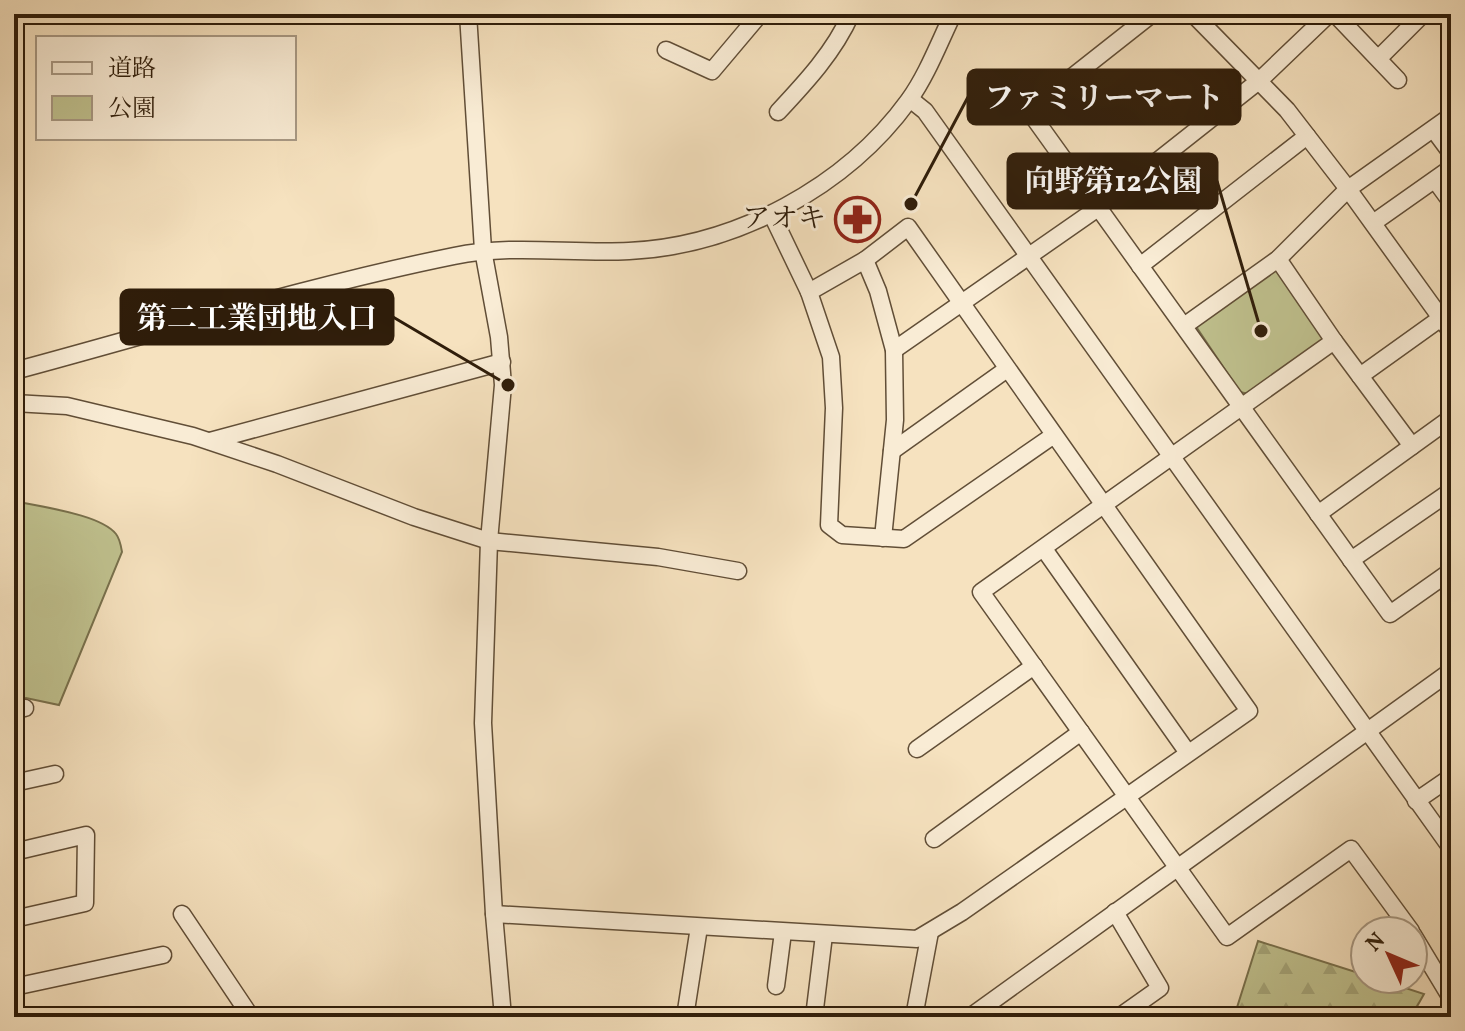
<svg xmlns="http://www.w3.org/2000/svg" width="1465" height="1031" viewBox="0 0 1465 1031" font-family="Vollkorn,'Noto Serif JP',serif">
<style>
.green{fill:#c0c28f;stroke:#78704c;stroke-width:2}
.forest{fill:url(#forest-firs);stroke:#78704c;stroke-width:2}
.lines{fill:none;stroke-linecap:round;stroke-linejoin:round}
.minor-casing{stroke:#614e37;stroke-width:19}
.minor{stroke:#f9ecd5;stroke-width:16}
.labels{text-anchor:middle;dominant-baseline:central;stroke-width:6;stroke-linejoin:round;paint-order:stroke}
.poi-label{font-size:28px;fill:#2f1d0a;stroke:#f9ecd5;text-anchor:end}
.leader{fill:none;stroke:#2f1d0a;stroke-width:3}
.callout-dot{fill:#2f1d0a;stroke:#f9ecd5;stroke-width:3}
.callout{fill:#2f1d0a;stroke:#2f1d0a;stroke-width:3}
.callout-label{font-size:30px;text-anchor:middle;font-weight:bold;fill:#fff}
</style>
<defs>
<pattern id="forest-firs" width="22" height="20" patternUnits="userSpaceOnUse" patternTransform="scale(2)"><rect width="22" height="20" fill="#c0c28f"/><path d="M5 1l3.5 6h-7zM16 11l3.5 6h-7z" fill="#a5a67a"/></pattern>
</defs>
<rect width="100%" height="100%" fill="#f6e2bf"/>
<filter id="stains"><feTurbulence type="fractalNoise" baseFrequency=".0025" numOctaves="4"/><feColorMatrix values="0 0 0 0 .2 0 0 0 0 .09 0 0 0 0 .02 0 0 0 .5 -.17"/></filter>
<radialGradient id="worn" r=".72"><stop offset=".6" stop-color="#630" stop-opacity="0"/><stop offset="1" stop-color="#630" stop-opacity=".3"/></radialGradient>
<g class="green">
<path d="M1273,269L1282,270L1326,334L1322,342L1249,394L1240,392L1197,328L1198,321Z"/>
<path d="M15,501C40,507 100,514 116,534C120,539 121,546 122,552L59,705L26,698L14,700Z"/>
</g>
<path class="forest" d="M1258,941L1365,975V979H1378L1424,994L1411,1017H1234Z"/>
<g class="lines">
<defs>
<g id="minor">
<path d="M468,14L483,250L499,337L503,385L489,541L483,723L494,914L503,1017"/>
<path d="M1152,14L1029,111L1390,614L1451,571"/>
<path d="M1193,14L1287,110L1348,189L1451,332"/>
<path d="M1335,14L1398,80"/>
<path d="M666,50L712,71L760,14"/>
<path d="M1379,58L1423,14"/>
<path d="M910,99L925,111L1451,848"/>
<path d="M778,112C806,82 834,52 851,14"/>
<path d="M1434,130L1451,153"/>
<path d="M1435,180L1451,202"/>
<path d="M772,215L809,292"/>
<path d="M1373,223L1451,168"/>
<path d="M1278,259L1334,341L1412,446"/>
<path d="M865,260L878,291L894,350L895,420L883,538"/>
<path d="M1140,266L1307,136"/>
<path d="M1184,326L1278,259L1348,189L1451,116"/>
<path d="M1334,341L981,592L1227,937L1351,849L1411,931"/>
<path d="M894,350L1098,208L1260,80L1329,14"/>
<path d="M14,371C160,332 306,286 454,256C513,244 570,254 629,251C736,246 846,187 909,100C927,75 939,43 953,14"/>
<path d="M1360,376L1441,318"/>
<path d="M14,403L67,406L193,436L277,464L414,517L489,541L658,557L738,571"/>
<path d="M210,441L502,362"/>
<path d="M892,451L1007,369"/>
<path d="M1318,514L1451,418"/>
<path d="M1044,549L1188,753"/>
<path d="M1351,560L1451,491"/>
<path d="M14,710L25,708"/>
<path d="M917,749L1034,666"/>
<path d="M14,783L55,774"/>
<path d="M1416,801L1451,777"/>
<path d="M934,839L1081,732"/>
<path d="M14,852L86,835L85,903L14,919"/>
<path d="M1115,912L1160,988L1119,1017"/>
<path d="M182,914L251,1017"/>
<path d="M494,914L917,939L962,912L1249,711L908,227L865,260L809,292L831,357L834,408L829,525L842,535L904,539L1054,435"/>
<path d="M1413,935L1451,998"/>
<path d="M776,986L783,932"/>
<path d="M14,987L163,955"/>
<path d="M685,1017L699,927"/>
<path d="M814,1017L824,935"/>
<path d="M914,1017L930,932"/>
<path d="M970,1017L1451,671"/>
</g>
</defs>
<use href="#minor" class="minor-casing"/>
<use href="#minor" class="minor"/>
</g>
<defs>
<symbol id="pharmacy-ring" viewBox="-11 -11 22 22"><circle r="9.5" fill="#f9ecd5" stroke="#8f2418" stroke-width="1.5"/><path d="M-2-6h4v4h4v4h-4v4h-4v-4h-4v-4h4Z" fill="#8f2418"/></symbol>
</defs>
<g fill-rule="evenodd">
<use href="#pharmacy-ring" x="832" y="194" width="51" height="51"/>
</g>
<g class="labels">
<g class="poi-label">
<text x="826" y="219">アオキ</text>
</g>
</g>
<path class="leader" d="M911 204L968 97M1261 331L1217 181M508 385L393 317"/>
<g class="callout-dot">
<circle cx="911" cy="204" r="8"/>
<circle cx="1261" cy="331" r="8"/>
<circle cx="508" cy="385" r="8"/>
</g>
<g class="callout">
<rect x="968" y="70" width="272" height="54" rx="8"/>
<rect x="1008" y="154" width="209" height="54" rx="8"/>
<rect x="121" y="290" width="272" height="54" rx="8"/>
</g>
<g class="callout-label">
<text x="1104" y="108">ファミリーマート</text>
<text x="1113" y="191">向野第12公園</text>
<text x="257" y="328">第二工業団地入口</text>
</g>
<rect width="1465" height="1031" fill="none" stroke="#f6e2bf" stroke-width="48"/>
<rect x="16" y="16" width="1433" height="999" fill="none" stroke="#2f1d0a" stroke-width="4"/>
<rect x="24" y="24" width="1417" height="983" fill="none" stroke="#2f1d0a" stroke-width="2"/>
<rect x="36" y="36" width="260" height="104" fill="#f9ecd5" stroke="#a89984" stroke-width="2"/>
<rect x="52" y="62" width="40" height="12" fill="#f9ecd5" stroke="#a89984" stroke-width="2"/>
<text x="108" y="76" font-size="24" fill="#2f1d0a">道路</text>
<rect x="52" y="96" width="40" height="24" fill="#c0c28f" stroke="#a89984" stroke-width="2"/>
<text x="108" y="116" font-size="24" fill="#2f1d0a">公園</text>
<g transform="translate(1389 955) rotate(314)"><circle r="38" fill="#f9ecd5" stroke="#a89984" stroke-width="2"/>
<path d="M0-6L14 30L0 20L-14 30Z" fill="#8f2418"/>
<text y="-12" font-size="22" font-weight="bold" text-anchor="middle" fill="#2f1d0a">N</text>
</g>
<rect width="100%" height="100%" filter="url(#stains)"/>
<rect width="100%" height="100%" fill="url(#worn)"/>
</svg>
